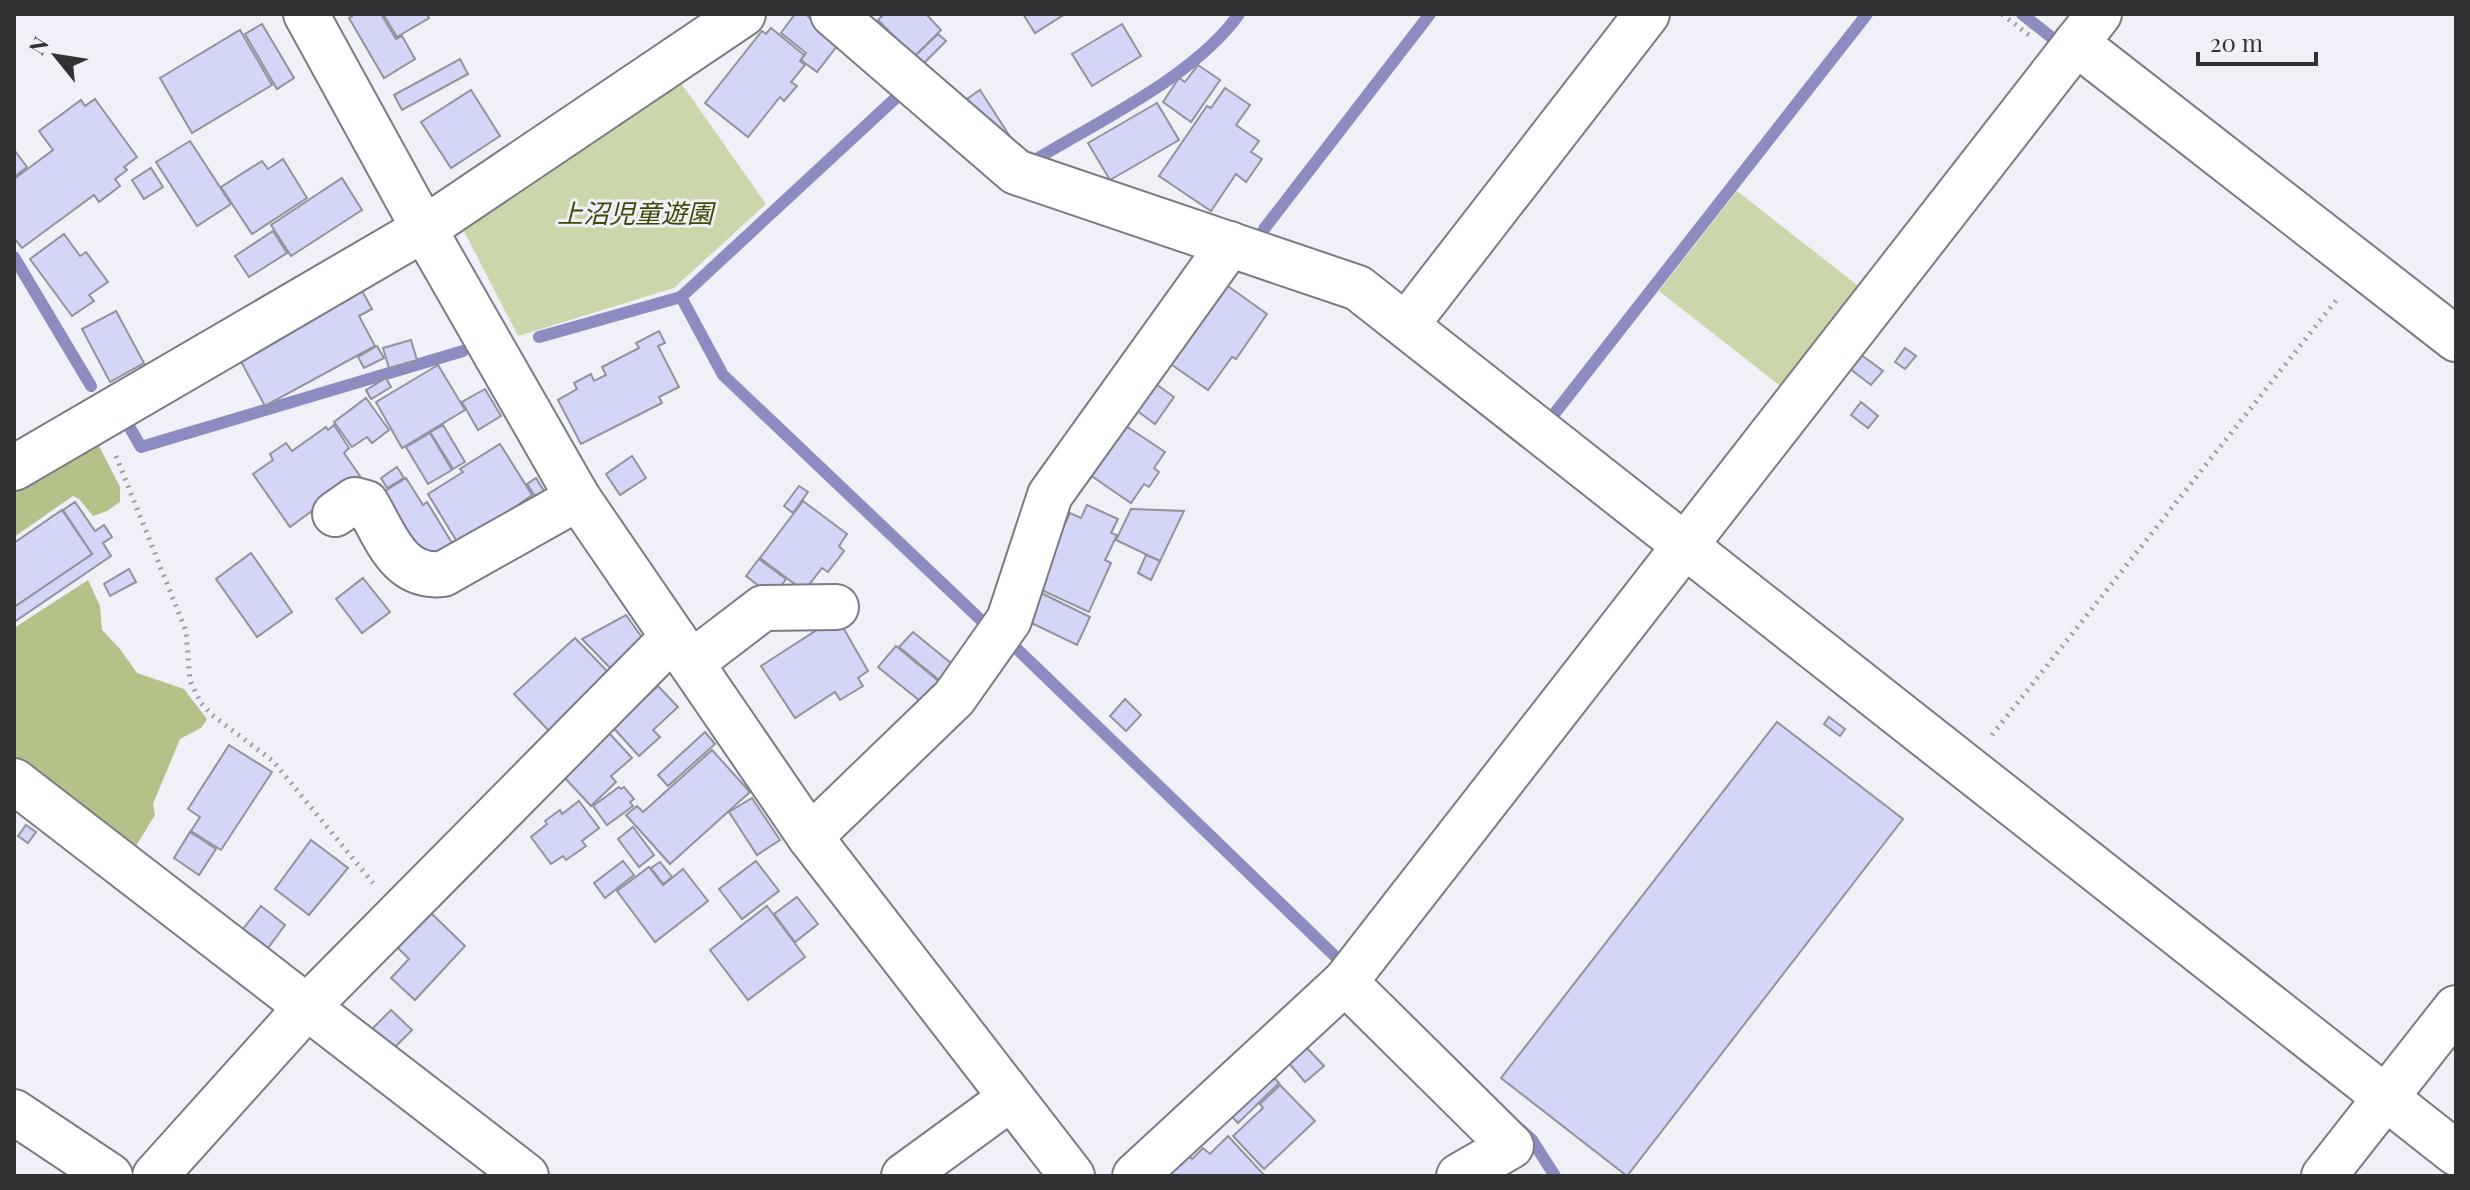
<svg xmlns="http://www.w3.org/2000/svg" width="2470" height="1190" viewBox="0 0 2470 1190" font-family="'Playfair Display','Noto Sans JP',serif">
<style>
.green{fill:#cbd6ab}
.forest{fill:#b4c28a}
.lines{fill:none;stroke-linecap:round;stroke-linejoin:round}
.stream{stroke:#8c8cc1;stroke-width:12}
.building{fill:#d4d6f8;stroke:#92939a;stroke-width:2}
.minor-casing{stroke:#7b7c83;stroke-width:48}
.path{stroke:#9c9ca2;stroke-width:5;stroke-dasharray:2 6;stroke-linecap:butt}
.minor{stroke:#fff;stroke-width:44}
.labels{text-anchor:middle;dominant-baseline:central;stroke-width:6;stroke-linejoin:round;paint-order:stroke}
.park-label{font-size:26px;font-style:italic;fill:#3d4805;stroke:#f0f0f8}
</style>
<rect width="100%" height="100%" fill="#f0f0f8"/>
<g class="green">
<path d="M681,83L766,204L674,288L518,336L462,227Z"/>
<path d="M1737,191L1871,296L1793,396L1659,291Z"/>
</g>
<g class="forest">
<path d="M95,438L120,487V502L107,511L93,516L79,499L73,496L14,537V483Z"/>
<path d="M88,580L100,606L102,630L120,649L137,673L184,689L207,719L201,728L180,739L153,804L155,815L133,851L14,759V628Z"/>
</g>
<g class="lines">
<g class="stream">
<path d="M2022,14L2061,45"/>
<path d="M1040,157C1103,119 1197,74 1239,14"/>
<path d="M1264,229L1430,14"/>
<path d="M14,257L91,386"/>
<path d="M681,297L899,95"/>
<path d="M539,337L681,297L723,375L983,622"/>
<path d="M1551,418L1867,14"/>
<path d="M126,421L141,447L463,351"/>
<path d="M1014,646L1341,962"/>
<path d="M1521,1130L1532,1140L1555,1176"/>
</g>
</g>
<g class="building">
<path d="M355,14H381L396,39L402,36L415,59L384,78L349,18Z"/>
<path d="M383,14H427L429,18L397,37Z"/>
<path d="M795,14H805L840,42L817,72L801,60L806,53L781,33Z"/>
<path d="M884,14H926L941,30L914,57L878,20Z"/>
<path d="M1023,14H1065L1035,33Z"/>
<path d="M262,24L294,78L277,89L245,34Z"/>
<path d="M1122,24L1141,56L1092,86L1072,54Z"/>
<path d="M771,28L804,55L800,61L805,65L791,82L797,86L784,101L780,97L748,137L705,103L762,31L766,34Z"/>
<path d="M240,30L272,85L192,133L160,78Z"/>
<path d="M938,34L946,41L922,65L914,57Z"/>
<path d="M460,59L468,74L402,110L394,95Z"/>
<path d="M1198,65L1220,80L1191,122L1163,102L1179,78L1185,82Z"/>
<path d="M1225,88L1250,105L1236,125L1259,141L1251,152L1262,159L1246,182L1236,174L1211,211L1159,176L1207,106L1211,108Z"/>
<path d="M471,90L500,136L451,168L421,122Z"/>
<path d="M980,90L1011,138L1005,141L964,101Z"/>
<path d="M95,99L137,157L124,167L127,170L115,179L120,186L99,202L94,195L22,248L14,238V179L53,150L39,131L81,100L85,106Z"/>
<path d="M1157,103L1179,140L1110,180L1088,143Z"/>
<path d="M190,141L231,204L197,226L156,162Z"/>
<path d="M15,151L27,167L14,177V152Z"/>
<path d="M283,159L307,198L252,234L221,187L262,161L268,169Z"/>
<path d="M151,168L163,187L144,199L132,180Z"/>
<path d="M342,178L362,210L291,256L271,225Z"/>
<path d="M273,231L287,253L249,277L235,256Z"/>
<path d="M64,234L80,256L86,252L108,282L89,295L94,301L72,316L30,259Z"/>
<path d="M1225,284L1267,314L1236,359L1232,357L1208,390L1165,360Z"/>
<path d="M361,289L372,309L359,316L375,346L265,406L238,356Z"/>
<path d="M116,311L144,363L110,382L82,329Z"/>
<path d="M659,331L665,343L658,346L679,387L659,397L662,403L581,444L558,400L577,389L574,383L591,374L594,381L606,375L602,367L639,348L636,343Z"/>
<path d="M411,340L417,360L389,368L383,348Z"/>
<path d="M377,346L384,358L364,368L358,357Z"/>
<path d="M1905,348L1916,356L1905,369L1895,362Z"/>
<path d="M1860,354L1883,371L1871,385L1849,368Z"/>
<path d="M438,365L465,410L402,448L376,402Z"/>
<path d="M1146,377L1174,397L1155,424L1128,404Z"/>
<path d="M386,378L391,387L371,399L366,390Z"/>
<path d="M485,389L501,416L478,430L462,402Z"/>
<path d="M366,398L389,430L372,443L367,437L352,447L334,422Z"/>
<path d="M1861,402L1878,416L1868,428L1851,415Z"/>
<path d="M1117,420L1165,452L1154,468L1159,472L1149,487L1144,484L1131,503L1090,475Z"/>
<path d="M334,425L349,448L344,453L360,476L290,527L253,474L273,460L270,454L286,443L292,451L326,427L328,430Z"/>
<path d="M443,425L465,462L453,469L430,432Z"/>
<path d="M430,433L452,470L428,484L406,447Z"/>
<path d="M500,444L532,495L518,505L524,515L459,545L428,494L463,472L460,469Z"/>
<path d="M632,456L646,478L620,495L606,474Z"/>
<path d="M397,467L404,478L387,488L381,478Z"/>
<path d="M406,478L423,505L427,502L452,543L424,561L382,493Z"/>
<path d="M536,478L544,491L535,496L527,484Z"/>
<path d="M799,486L808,492L793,513L784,506Z"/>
<path d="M803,501L847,534L839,546L844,551L828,572L822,568L804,591L760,558Z"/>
<path d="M75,502L95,531L104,525L112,537L103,543L111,556L14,622V607L92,554L63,510Z"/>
<path d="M1087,505L1118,519L1111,533L1117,535L1105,560L1111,563L1089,612L1035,587L1070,513L1081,518Z"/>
<path d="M1131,509L1184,511L1160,561L1116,540Z"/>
<path d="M62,510L92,554L14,607V543Z"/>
<path d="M251,553L292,612L257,637L216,579Z"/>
<path d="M1146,555L1160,561L1151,580L1138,573Z"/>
<path d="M759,559L786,579L773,597L746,576Z"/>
<path d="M129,569L136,582L110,596L104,584Z"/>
<path d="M363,578L390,612L362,633L336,599Z"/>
<path d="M1035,590L1090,617L1077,645L1021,618Z"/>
<path d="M626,615L650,649L620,678L582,639Z"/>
<path d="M837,617L868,671L858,678L863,686L840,700L835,692L795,718L761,666Z"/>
<path d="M913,632L952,664L939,680L899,647Z"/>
<path d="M575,638L607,671L551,733L514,694Z"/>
<path d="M896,646L942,684L925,705L878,667Z"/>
<path d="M658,686L678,707L653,730L660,737L639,756L609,723L633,701L637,705Z"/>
<path d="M1125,699L1141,715L1126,731L1110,716Z"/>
<path d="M1829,717L1845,729L1840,736L1824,724Z"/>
<path d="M1777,722L1903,819L1627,1176L1501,1078Z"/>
<path d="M705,732L715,744L668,786L658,775Z"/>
<path d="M609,733L632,758L611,776L616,782L591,806L563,776Z"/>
<path d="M229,745L272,772L221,850L191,831L200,817L188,809Z"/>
<path d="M712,750L750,792L670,864L626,815L637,806L643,812Z"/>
<path d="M619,787L621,789L624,787L634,799L630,802L633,806L607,825L593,806Z"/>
<path d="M752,798L780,840L757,855L729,812Z"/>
<path d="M579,801L599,828L582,841L586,846L566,860L563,856L551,864L531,837L547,824L545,821L560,810L562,814Z"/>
<path d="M26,825L36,832L28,843L18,836Z"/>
<path d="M633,827L654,855L639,867L618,839Z"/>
<path d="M190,832L216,849L199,875L174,858Z"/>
<path d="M311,840L348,868L309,915L275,889Z"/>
<path d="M623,861L634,875L605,898L594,883Z"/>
<path d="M756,861L779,891L742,919L719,889Z"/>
<path d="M660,862L672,877L663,884L651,868Z"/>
<path d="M649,867L663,885L683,869L708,901L655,942L617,891Z"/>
<path d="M797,897L818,924L795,942L774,914Z"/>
<path d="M261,906L285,925L268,948L243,929Z"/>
<path d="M767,906L805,957L748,1000L710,950Z"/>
<path d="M429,911L465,946L415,1000L391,978L409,959L396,946Z"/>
<path d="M391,1010L412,1030L392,1050L371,1030Z"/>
<path d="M1306,1047L1324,1066L1305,1082L1288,1062Z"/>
<path d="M1268,1071L1279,1083L1238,1123L1226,1110Z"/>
<path d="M1280,1085L1315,1121L1264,1169L1233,1136L1263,1108L1260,1104Z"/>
<path d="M1228,1136L1265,1176H1161L1186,1153L1192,1159L1203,1148L1210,1154Z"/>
</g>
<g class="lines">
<defs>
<g id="minor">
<path d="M306,14L424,229L578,498L810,837L1072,1176"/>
<path d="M833,14L1016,172L1358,288L2456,1153"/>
<path d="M2076,43L2456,339"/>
<path d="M1406,325L1647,14"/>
<path d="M14,468L424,229L743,14"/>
<path d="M335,514L355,500L366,503C386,536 398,579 443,574L578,498"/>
<path d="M691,663L763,608L836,607"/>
<path d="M14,781L526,1176"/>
<path d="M810,837L954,698L1009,620L1050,495L1230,244"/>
<path d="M1345,982L1511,1146L1459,1176"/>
<path d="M14,1112L110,1176"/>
<path d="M155,1176L306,1008L673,637"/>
<path d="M904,1176L1011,1098"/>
<path d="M1135,1176L1345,982L2099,14"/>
<path d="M2324,1176L2456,1008"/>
</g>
</defs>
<use href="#minor" class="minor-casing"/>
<g class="path">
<path d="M2002,14L2030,36"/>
<path d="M116,456L186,631L190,681L201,703L212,715L273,761L373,883"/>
<path d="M1992,735L2338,298"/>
</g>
<use href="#minor" class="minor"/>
</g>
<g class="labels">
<g class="park-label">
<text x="635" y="212">上沼児童遊園</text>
</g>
</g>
<rect width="2470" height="1190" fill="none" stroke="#323235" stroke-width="32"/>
<g transform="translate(56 56) rotate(300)" stroke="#f0f0f8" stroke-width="6" paint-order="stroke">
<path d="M0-6L14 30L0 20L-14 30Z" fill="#323235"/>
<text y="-12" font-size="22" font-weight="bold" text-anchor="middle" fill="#323235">N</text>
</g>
<path d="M2198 52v12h118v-12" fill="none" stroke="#323235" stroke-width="4"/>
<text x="2210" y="52" font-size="24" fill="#323235" stroke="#f0f0f8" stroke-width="6" paint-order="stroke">20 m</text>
</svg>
